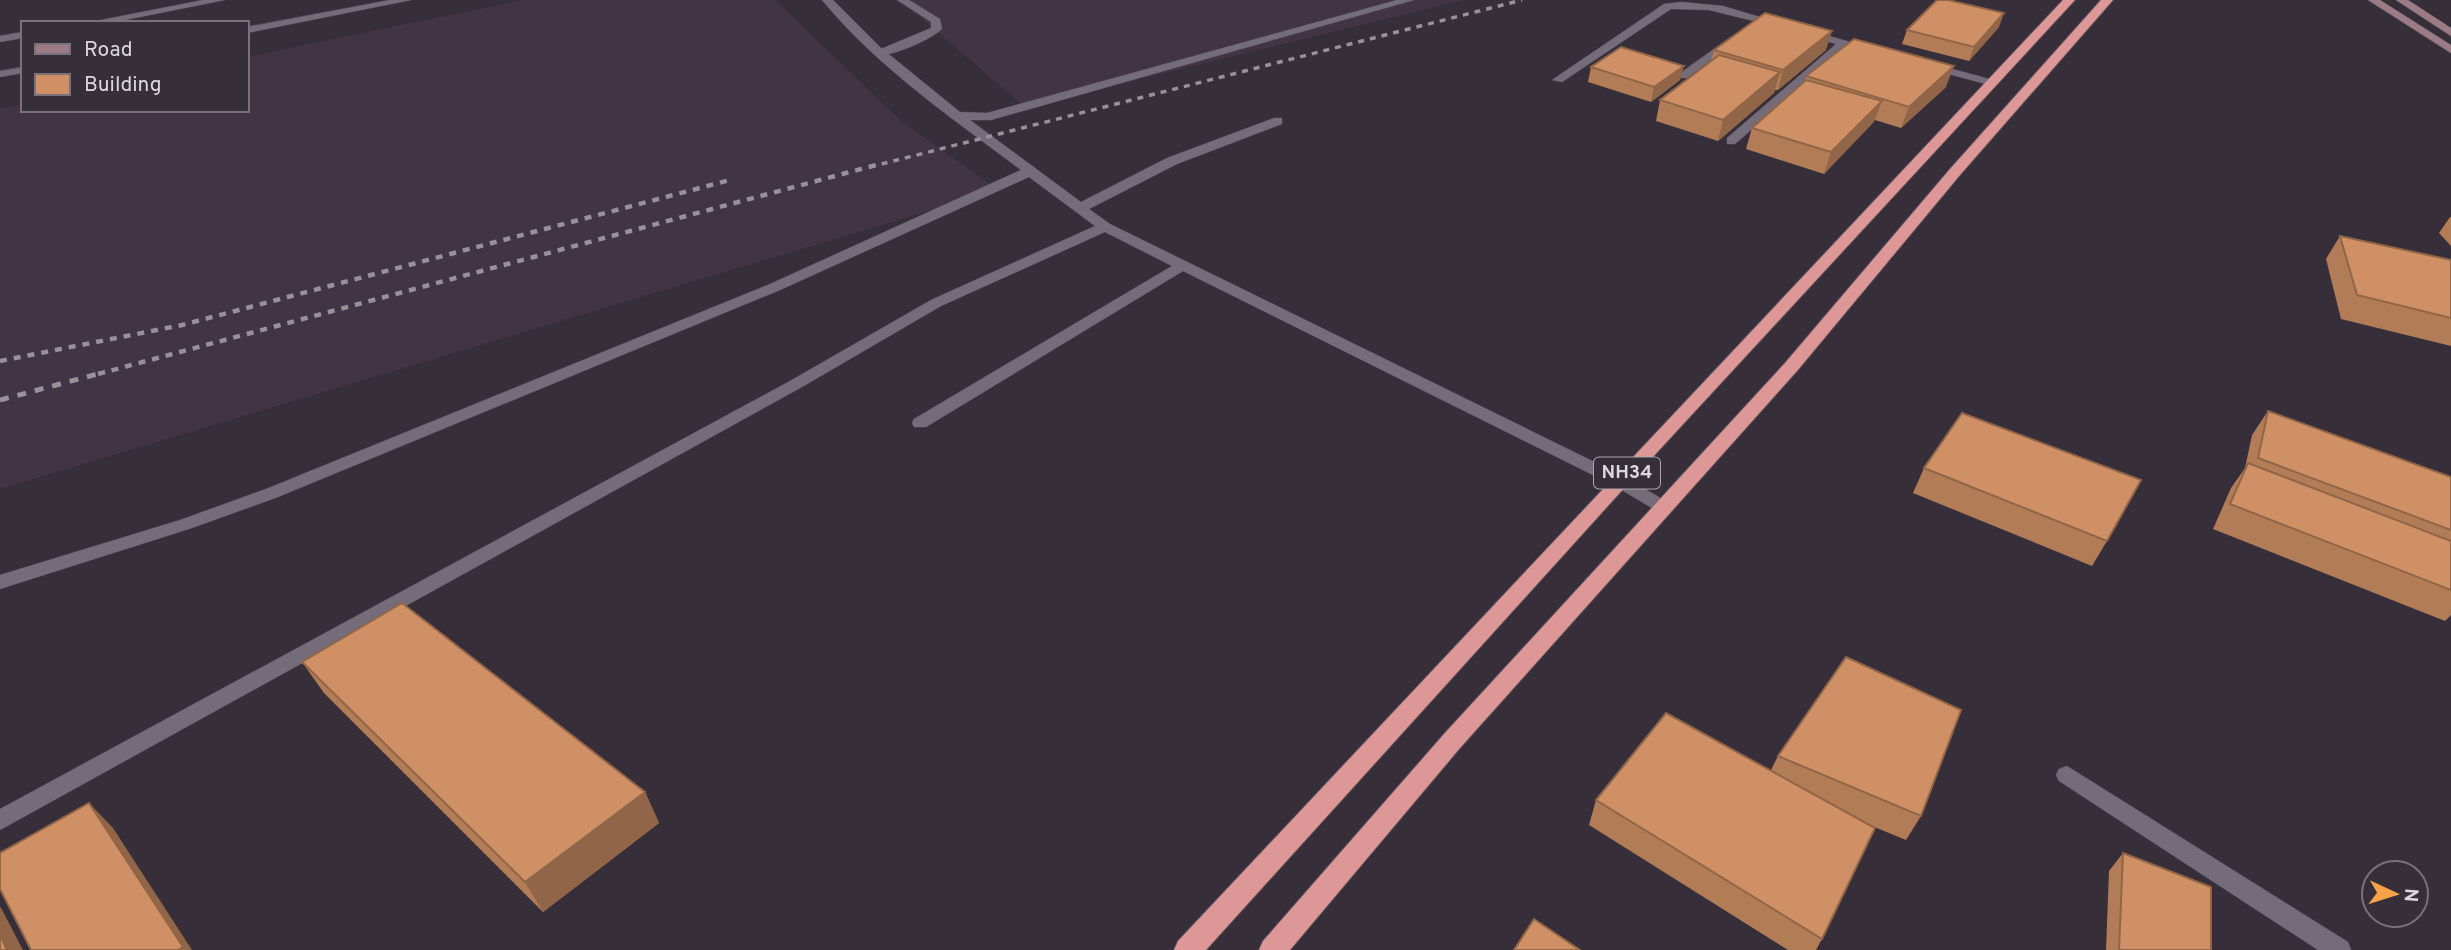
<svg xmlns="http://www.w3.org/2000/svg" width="2451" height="950" viewBox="0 0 2451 950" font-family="Overpass,sans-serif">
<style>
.built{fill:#403445}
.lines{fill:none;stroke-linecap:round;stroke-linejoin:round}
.service-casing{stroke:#534c55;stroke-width:1}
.minor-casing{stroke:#534c55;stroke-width:1}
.secondary-casing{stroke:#534c55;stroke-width:1}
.trunk-casing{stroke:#534c55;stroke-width:2}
.service{fill:#756c79;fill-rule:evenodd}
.minor{fill:#756c79;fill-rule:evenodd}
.secondary{fill:#9c7c84;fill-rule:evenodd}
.trunk{fill:#dd9796;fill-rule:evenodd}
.rail-far2{stroke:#979199;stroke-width:3.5;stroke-dasharray:6 6;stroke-linecap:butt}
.rail-far1{stroke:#979199;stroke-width:4.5;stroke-dasharray:7 7;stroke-linecap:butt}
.rail{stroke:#979199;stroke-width:5;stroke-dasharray:9 9;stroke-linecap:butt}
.wall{fill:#b27c57}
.shaded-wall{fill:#916547}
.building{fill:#cf9065;stroke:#916547;stroke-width:2}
.labels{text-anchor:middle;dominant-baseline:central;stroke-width:7;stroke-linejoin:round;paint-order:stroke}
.shield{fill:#362e39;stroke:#aba5ad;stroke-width:2}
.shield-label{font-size:19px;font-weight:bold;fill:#ddd8df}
</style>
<rect width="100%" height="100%" fill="#362e39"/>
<g class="built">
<path d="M522,0H775L901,121L999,190L0,489V109L23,104V110H247V57Z"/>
<path d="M900,0H1464L1025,107Z"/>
</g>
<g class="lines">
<defs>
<g id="service">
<path d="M897,0H909L940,19L942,29C930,40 892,57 876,55V51L931,28V22Z"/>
<path d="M1682,2L1723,6L1783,24L1778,27L1709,10L1671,9L1562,82L1552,80L1664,4Z"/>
<path d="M1808,30L1875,49L1869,52L1847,46L1735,144H1727V138L1836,44L1804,35V31Z"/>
<path d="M1731,37L1735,38V42L1687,78H1679V74Z"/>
<path d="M1930,63L1997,81L1999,83L1993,86L1926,68V64Z"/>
</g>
<g id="minor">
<path d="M203,0H225L110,23H86Z"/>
<path d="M390,0H411L247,33V27Z"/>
<path d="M822,0H833L880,47L960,112L987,113L1397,0H1414L991,120H970L1081,202L1167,158L1274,118H1282V124L1177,164L1089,209L1110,224L1625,477L1669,503L1672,507L1663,513L1657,511L1613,485L1183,271L926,427H914L912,423L914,419L1172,266L1105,232L941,306L802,387L0,830V809L790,381L931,300L1095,226L1029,177L780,290L278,497L192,528L0,589V575L180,520L266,489L770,284L1021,170C953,119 877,67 822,0Z"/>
<path d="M23,32V38L0,42V36Z"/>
<path d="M23,67V73L0,77V71Z"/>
<path d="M2067,766L2348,942L2351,950H2318L2059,781L2056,775L2059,769Z"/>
</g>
<g id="secondary">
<path d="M2368,0H2380L2451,45V53Z"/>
<path d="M2396,0H2408L2451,28V36Z"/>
</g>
<g id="trunk">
<path d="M2063,0H2075L1626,486L1206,950H1174L1178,941Z"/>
<path d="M2101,0H2113L1960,175L1797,371L1460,748L1290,950H1259L1263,941L1444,734L1785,363L1950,169Z"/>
</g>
</defs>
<use href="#service" class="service-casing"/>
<use href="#minor" class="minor-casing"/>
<use href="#secondary" class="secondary-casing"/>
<use href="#trunk" class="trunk-casing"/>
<use href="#service" class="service"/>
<use href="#minor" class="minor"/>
<use href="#secondary" class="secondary"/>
<use href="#trunk" class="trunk"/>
<path class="rail-far2" d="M870,167L1522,0"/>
<g class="rail-far1">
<path d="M0,361L182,325L730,180"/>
<path d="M98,374L876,165"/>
</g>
<path class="rail" d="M0,400L105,372"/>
</g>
<g class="wall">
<path d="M1999,27L1969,61L1902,44L1907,30Z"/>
<path d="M1714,50H1826L1778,90H1775L1774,93L1718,141L1656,121L1660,100L1711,61Z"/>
<path d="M1591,67L1680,80L1651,102L1588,82Z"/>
<path d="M1806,76L1946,87L1901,128L1875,120L1824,174L1746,149L1752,128L1804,82Z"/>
<path d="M2450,217H2451V246L2439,233Z"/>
<path d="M2340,236L2451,260V346L2341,319L2326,259Z"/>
<path d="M2268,411L2451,477V615L2445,621L2213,529L2231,488L2245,468L2252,435Z"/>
<path d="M1924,468L2107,541L2092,566L1913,493Z"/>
<path d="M302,662L645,792L659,823L543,912L324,693Z"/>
<path d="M1778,756L1921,816L1906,840L1867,824L1822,939L1816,950H1788L1589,825L1596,800L1771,770Z"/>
<path d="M2123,853L2211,950H2106L2109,871Z"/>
</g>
<g class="shaded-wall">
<path d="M2004,13L1999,27L1969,61L1974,47Z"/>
<path d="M1832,31L1826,50L1778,90L1783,70Z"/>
<path d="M1684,66L1680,80L1651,102L1654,87Z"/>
<path d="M1954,66L1946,87L1901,128L1909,107Z"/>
<path d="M1780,72L1774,93L1718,141L1723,120Z"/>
<path d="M1882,101L1874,122L1824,174L1831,152Z"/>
<path d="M645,792L659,823L543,912L525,882Z"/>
<path d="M89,803L113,828L192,950H178Z"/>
<path d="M0,906L23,950H7L0,935Z"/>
</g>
<g class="building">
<path d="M1937,0H1948L2004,13L1974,47L1907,30Z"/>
<path d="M1765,13L1832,31L1783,70L1714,50Z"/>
<path d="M1854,39L1954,66L1909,107L1806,76Z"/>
<path d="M1621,47L1684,66L1654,87L1591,67Z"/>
<path d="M1719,55L1780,72L1723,120L1660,100Z"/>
<path d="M1806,80L1882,101L1831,152L1752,128Z"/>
<path d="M2340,236L2451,260V318L2357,295Z"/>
<path d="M2268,411L2451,477V530L2258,458Z"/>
<path d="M1962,413L2141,480L2107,541L1924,468Z"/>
<path d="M2248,463L2451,541V590L2230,504Z"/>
<path d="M402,603L645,792L525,882L302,662Z"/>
<path d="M1846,657L1961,710L1921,816L1778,756Z"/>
<path d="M1666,713L1875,828L1822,939L1596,800Z"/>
<path d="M89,803L183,947L178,950H31L0,889V853Z"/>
<path d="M2123,853L2211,887V950H2119Z"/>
<path d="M1534,919L1580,950H1514Z"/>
<path d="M0,935L7,950H0Z"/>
</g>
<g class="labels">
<rect class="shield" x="1594" y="457.5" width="66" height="31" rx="5"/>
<g class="shield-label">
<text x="1627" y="473">NH34</text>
</g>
</g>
<rect x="21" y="21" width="228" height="91" fill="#362e39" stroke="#79727b" stroke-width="2"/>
<rect x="35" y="44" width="35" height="10" fill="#9c7c84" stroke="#79727b" stroke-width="2"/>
<text x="84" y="56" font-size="21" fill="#ddd8df">Road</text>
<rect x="35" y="74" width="35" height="21" fill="#cf9065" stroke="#79727b" stroke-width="2"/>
<text x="84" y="91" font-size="21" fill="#ddd8df">Building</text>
<g transform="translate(2395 894) rotate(94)"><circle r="33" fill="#362e39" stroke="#79727b" stroke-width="2"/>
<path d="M0-5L12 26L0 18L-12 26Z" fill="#f6a247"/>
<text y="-10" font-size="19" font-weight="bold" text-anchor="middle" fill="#ddd8df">N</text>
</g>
</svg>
